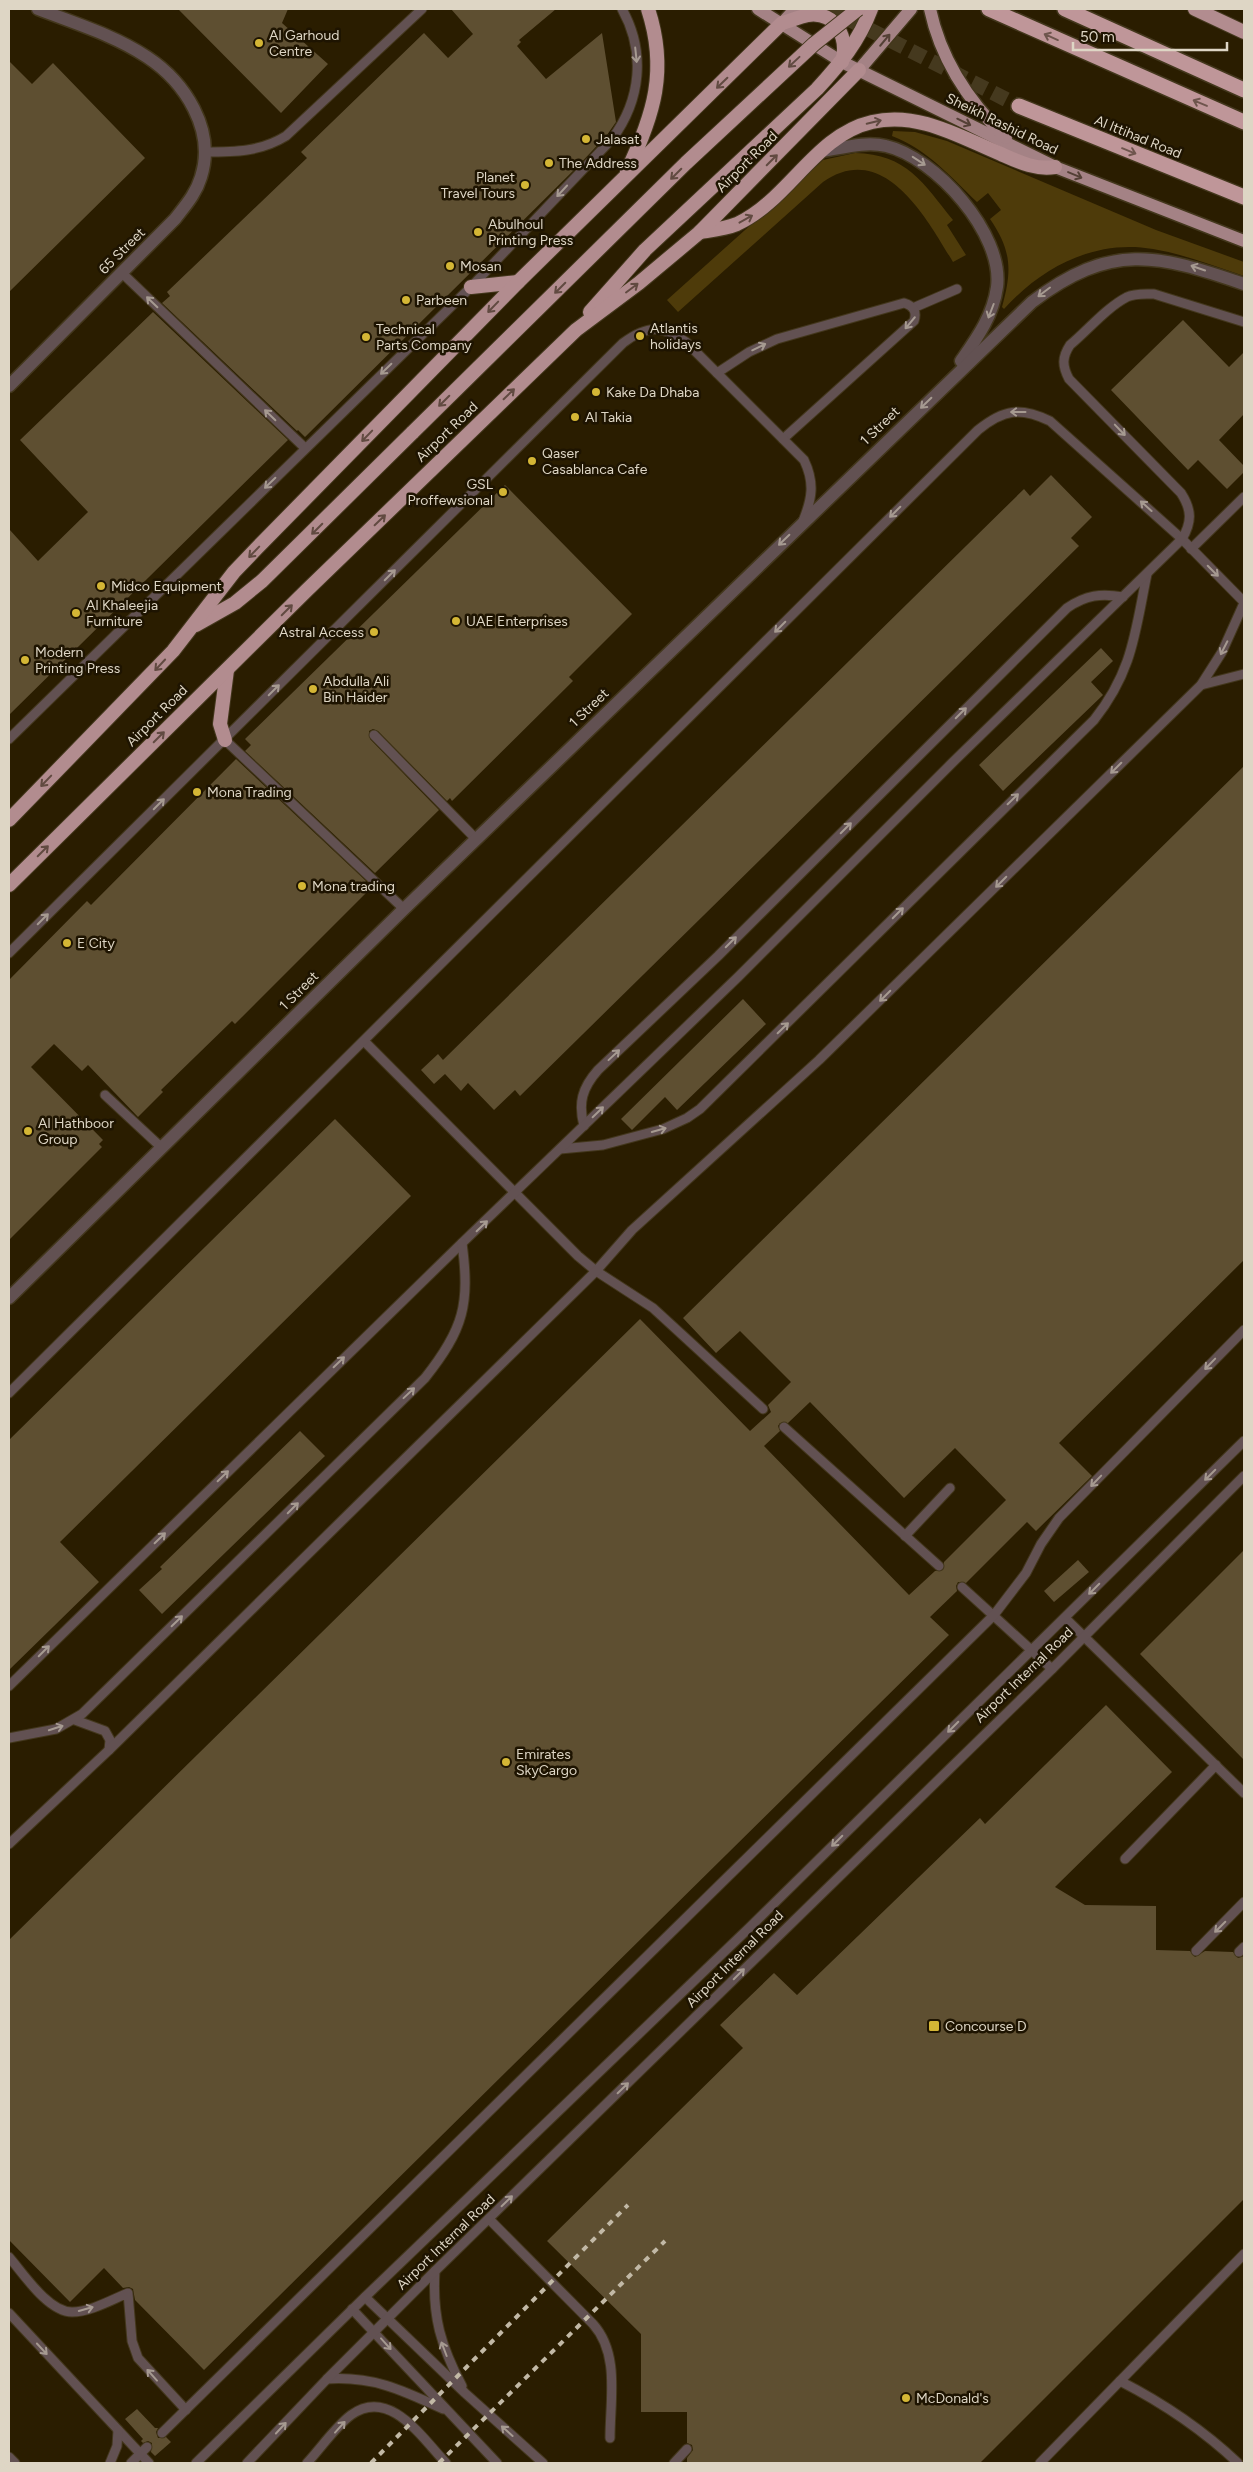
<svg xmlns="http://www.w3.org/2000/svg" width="1253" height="2472" viewBox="0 0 1253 2472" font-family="Figtree,sans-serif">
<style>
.green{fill:#4e3b0a}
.building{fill:#5e4f31;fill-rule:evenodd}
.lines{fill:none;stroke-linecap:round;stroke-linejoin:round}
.motorway-tunnel{stroke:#45391e;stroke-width:15;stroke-dasharray:15 8;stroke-linecap:butt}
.service-casing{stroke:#43371c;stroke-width:11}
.minor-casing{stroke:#43371c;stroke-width:15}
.tertiary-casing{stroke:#43371c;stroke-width:15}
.primary-casing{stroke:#43371c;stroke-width:15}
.trunk-casing{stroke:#43371c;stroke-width:16}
.motorway-casing{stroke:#43371c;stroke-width:18}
.service{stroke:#625152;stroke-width:9}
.minor{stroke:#625152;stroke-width:12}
.tertiary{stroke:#625152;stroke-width:12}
.primary{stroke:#a48285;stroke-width:12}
.trunk{stroke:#b28c8f;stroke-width:14}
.motorway{stroke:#bf9699;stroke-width:15}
.rail{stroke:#c2b9a6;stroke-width:4;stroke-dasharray:6 6;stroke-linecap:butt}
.trunk-bridge-casing{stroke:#43371c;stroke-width:16;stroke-linecap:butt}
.trunk-bridge{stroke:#b28c8f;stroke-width:14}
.oneway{stroke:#6e554d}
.oneway2{stroke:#544036}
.oneway3{stroke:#a69a91}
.oneway4{stroke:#614a41}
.poi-dot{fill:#d4b635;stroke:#1e1401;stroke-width:2}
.labels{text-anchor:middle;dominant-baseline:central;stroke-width:5;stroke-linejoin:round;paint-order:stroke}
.poi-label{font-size:14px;fill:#ded6c5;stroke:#1e1401;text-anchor:start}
.street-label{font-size:14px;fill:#ded6c5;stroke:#1e1401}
</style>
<rect width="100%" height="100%" fill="#2a1d00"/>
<g class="green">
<path d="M893,131L915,132L947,141L1156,230L1244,262V276C1214,266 1184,254 1153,249C1095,239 1042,267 1004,309L1002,307C1012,271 1012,251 990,219L1001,210L988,193L977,202C950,176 928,150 892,136Z"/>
<path d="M855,153C907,154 923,183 953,220L947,225L966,255L953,262C927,219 884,139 823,182L678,312L667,300L823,160Z"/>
</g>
<g class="building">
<path d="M178,9H288L282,23L328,64L281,113Z"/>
<path d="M451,9H556L519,40L521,42L517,46L546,79L602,33L616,122L607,135L577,167L305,437L298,430L297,431L162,303L170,296L167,292L307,158L301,152L424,33L448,58L473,34Z"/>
<path d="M9,61L32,84L53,63L145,158L9,292Z"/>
<path d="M153,312L288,440L9,715V529L38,561L88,512L20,440Z"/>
<path d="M1183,320L1229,367L1244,352V414L1219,440L1244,466V472L1227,489L1198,460L1188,470L1111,390Z"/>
<path d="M1051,475L1092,517L1071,538L1079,546L520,1096L515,1090L494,1110L468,1083L461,1091L445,1074L434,1084L421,1070L438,1054L443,1060L1024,489L1030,496Z"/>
<path d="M505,485L632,614L569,677L573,681L452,801L450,798L447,801L378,731L373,729L369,731L370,739L439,810L375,873L245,751L251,745L245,739Z"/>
<path d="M1101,648L1113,661L1091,682L1103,695L1003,791L979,765Z"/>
<path d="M236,759L366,881L361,886L367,892L235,1024L232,1021L161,1090L163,1092L138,1117L88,1065L82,1071L54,1044L31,1067L103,1140L99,1144L102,1147L9,1240V980L87,901L91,905Z"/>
<path d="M1244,766V1260L1059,1443L1092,1476L1036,1531L1027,1522L966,1583L958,1582L956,1586L957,1591L930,1617L949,1635L204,2370L135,2300L133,2289L129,2287L123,2288L104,2268L70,2302L9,2240V1940L640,1319L750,1431L771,1412L768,1405L791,1382L740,1331L716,1353L683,1318ZM810,1402L904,1498L955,1448L1006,1500L944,1562L943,1570L935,1571L909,1595L764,1446L780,1431L778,1426L780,1423H788Z"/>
<path d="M743,999L766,1024L677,1110L665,1097L632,1130L621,1119Z"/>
<path d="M335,1119L411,1196L60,1542L99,1582L9,1670V1440Z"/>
<path d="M300,1431L325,1456L162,1614L139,1590L162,1569L160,1567Z"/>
<path d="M1244,1550V1760L1140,1654Z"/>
<path d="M1078,1560L1089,1572L1054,1602L1044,1591Z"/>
<path d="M1106,1705L1172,1772L1055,1887L1085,1905L1156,1906V1950L1190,1951L1195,1957L1205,1951L1233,1952L1238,1958L1244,1956V2199L980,2463H687V2458L693,2450L692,2445L687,2443V2412H641V2334L547,2241L743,2048L720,2025L774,1973L797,1995L980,1818L985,1824Z"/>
<path d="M137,2409L155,2428H158L156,2432L158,2438L166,2437L171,2442L155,2456L151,2452L152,2443L148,2441L143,2443L141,2441L143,2439L125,2419Z"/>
</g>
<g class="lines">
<path class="motorway-tunnel" d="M829,9L1019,106"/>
<defs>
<g id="service">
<path d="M205,152C235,152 260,152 286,136L422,9"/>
<path d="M122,273L305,448"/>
<path d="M913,308L957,289"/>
<path d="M717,373L749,352L777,339L904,303C914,306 917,312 914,321L783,439"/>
<path d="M1191,549L1244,497"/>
<path d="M1201,685L1244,674"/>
<path d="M374,735L476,839"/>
<path d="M9,739L471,287L612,139C641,100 646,52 622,9"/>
<path d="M225,740L404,909"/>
<path d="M9,953L623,343C647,325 662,325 686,342L804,460C815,483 812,499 803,521"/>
<path d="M364,1041L578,1256L596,1271L653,1308L763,1409"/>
<path d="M105,1095L162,1148"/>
<path d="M584,1126C578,1103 582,1088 598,1070L718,956L1067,608C1086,595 1101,593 1123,597"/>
<path d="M560,1149L603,1145L663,1129L687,1118L700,1109L1094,720C1133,671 1135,632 1147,574"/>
<path d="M9,1393L978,430C1004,409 1020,407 1050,421L1182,539L1244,602"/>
<path d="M784,1427L939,1566"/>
<path d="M905,1536L950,1488"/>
<path d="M962,1587L1052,1669"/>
<path d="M1065,1618L1244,1793"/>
<path d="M9,1686L462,1243L738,977L952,763L1182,539C1192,522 1192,510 1181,493L1069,379C1062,366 1062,357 1070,345C1088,330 1106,308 1127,297C1135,293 1145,294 1154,294L1244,322"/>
<path d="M75,1720L105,1731L110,1740L109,1750"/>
<path d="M9,1738L56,1729L82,1714L425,1378C464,1329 470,1304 462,1243"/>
<path d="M9,1844L109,1750L374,1489L596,1271L632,1230L819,1060L1201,685L1222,652L1244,603"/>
<path d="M1125,1859L1216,1765"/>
<path d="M1196,1951L1244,1902"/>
<path d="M1239,1952L1244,1947"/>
<path d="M489,2219L593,2324C620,2354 610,2400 610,2438"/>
<path d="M9,2257C23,2273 48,2312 72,2312C90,2312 111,2300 128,2293L132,2341L138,2358L186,2410"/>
<path d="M435,2271C432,2317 441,2346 462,2386"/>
<path d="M365,2297L465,2393L543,2463"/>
<path d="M352,2309L497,2463"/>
<path d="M9,2313L149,2463"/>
<path d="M327,2379C373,2376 402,2390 443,2409"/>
<path d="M1120,2381C1163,2403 1203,2430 1238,2463"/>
<path d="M162,2433L994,1615L1026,1573L1041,1544L1059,1518L1244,1330"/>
<path d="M9,2457L15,2463"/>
<path d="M110,2463L117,2446L118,2430"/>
<path d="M131,2463L147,2447"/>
<path d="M196,2463L365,2297L749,1928L1244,1441"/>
<path d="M247,2463L327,2379L435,2271L1052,1669L1244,1476"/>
<path d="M307,2463C321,2448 335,2427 351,2415C390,2387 422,2438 446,2463"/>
<path d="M674,2463L687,2449"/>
<path d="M1040,2463L1244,2254"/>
</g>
<g id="minor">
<path d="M822,151C842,148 866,141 886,146C935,157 1004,234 997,287C993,316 977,338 961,361"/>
<path d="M9,1298L404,909L1032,302C1111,242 1157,254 1244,284"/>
</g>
<path id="tertiary" d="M9,386L175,219C185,206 196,194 201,177C216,130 185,82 147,57C114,35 74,23 38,9"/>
<g id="primary">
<path d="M758,9L842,62L1055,167L1244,241"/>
<path d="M930,9C941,61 969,102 1006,138"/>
<path d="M782,23L795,9"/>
<path d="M859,70L911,9"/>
</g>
<g id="trunk">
<path d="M1195,9L1244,32"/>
<path d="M627,171C654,115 668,70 648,9"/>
<path d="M700,232C713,230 725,229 737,224C789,200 815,135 872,122C918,111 960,137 1001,154C1019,162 1035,170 1055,167"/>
<path d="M471,287L518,282"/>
<path d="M590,312L645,250L817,89C840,64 859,41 871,9"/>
<path d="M196,625L235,603L262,581L413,432"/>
<path d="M225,740L220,724L227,670"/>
<path d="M9,820L173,651L234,572L256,549L518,282L782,23C790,21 799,17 808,15C836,11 849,39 842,62"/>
<path d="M9,885L307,590L576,330L639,283L700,232L859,70"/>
</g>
<g id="motorway">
<path d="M989,9L1244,122"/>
<path d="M1065,9L1244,90"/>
<path d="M1019,106L1244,197"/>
</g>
</defs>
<use href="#service" class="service-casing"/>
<use href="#minor" class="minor-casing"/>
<use href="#tertiary" class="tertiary-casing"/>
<use href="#primary" class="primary-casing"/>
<use href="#trunk" class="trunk-casing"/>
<use href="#motorway" class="motorway-casing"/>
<use href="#service" class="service"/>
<use href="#minor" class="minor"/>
<use href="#tertiary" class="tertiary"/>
<use href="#primary" class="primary"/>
<use href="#trunk" class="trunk"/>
<use href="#motorway" class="motorway"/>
<g class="rail">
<path d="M371,2463L628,2205"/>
<path d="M439,2463L665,2241"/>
</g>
<defs>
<path id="trunk-bridge" d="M413,432L686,163L814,44L858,9"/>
</defs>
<use href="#trunk-bridge" class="trunk-bridge-casing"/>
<use href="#trunk-bridge" class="trunk-bridge"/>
</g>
<defs><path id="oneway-shaft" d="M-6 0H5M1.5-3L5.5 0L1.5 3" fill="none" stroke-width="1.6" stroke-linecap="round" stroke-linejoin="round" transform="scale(1.25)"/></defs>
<g class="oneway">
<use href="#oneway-shaft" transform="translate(1051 37) rotate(-156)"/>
<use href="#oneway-shaft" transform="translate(1200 103) rotate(-157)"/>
<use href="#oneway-shaft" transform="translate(1129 151) rotate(22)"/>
</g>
<g class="oneway2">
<use href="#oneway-shaft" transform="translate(885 40) rotate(-50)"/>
<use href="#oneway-shaft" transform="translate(964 122) rotate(26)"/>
<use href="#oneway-shaft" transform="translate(1075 175) rotate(23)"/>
</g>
<g class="oneway3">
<use href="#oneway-shaft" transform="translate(636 55) rotate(84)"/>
<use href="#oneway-shaft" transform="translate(919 161) rotate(33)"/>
<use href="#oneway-shaft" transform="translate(562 191) rotate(133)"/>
<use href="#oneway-shaft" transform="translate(1198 268) rotate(-161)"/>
<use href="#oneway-shaft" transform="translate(1044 292) rotate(143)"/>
<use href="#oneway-shaft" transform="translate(152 302) rotate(-136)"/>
<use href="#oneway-shaft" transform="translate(991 311) rotate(111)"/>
<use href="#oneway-shaft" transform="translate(910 323) rotate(130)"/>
<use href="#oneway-shaft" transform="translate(759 347) rotate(-26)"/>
<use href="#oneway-shaft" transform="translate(386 369) rotate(136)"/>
<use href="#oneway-shaft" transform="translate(926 403) rotate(136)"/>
<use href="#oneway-shaft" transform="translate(1018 412) rotate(-180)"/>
<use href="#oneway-shaft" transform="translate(270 415) rotate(-136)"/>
<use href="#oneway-shaft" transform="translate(1120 430) rotate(46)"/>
<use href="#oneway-shaft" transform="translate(270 483) rotate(136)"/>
<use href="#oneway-shaft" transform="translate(1146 506) rotate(-138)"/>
<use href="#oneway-shaft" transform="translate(895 512) rotate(135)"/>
<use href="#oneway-shaft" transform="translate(784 540) rotate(136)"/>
<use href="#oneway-shaft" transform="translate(1213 571) rotate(45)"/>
<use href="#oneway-shaft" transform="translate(390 575) rotate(-45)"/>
<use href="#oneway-shaft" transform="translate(780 627) rotate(135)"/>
<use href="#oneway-shaft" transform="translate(1224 648) rotate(117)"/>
<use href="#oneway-shaft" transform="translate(274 690) rotate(-45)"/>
<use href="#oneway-shaft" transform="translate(961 713) rotate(-45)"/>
<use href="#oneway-shaft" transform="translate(1116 768) rotate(135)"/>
<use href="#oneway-shaft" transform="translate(1013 799) rotate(-44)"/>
<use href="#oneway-shaft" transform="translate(159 804) rotate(-45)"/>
<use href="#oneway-shaft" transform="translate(846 828) rotate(-45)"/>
<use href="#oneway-shaft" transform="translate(1001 882) rotate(135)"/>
<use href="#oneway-shaft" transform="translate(898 913) rotate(-45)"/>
<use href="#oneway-shaft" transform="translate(43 919) rotate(-45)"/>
<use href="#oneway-shaft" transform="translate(731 942) rotate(-45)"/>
<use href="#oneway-shaft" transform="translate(885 996) rotate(135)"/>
<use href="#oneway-shaft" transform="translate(783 1028) rotate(-44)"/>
<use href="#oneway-shaft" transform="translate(614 1055) rotate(-43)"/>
<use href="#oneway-shaft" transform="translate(598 1112) rotate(-44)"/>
<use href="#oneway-shaft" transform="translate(659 1130) rotate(-16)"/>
<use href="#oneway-shaft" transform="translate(482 1226) rotate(-44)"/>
<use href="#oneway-shaft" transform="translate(339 1362) rotate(-44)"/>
<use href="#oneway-shaft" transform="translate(1210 1364) rotate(134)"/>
<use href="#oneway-shaft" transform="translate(409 1393) rotate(-43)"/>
<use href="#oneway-shaft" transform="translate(1210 1475) rotate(135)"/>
<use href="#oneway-shaft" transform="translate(223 1476) rotate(-44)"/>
<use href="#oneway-shaft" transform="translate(1096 1481) rotate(134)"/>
<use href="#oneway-shaft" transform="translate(293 1508) rotate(-45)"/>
<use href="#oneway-shaft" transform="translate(160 1538) rotate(-44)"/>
<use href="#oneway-shaft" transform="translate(1094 1589) rotate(135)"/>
<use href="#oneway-shaft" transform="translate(177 1621) rotate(-44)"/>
<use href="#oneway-shaft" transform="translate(44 1651) rotate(-45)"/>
<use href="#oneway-shaft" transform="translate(953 1727) rotate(135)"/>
<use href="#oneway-shaft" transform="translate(56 1728) rotate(-18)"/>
<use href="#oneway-shaft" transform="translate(837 1841) rotate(135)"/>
<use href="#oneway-shaft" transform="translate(1220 1927) rotate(135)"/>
<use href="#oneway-shaft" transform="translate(739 1974) rotate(-45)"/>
<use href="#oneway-shaft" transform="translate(623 2088) rotate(-44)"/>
<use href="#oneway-shaft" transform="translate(507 2201) rotate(-44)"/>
<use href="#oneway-shaft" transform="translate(86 2309) rotate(-16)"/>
<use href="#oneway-shaft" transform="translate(386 2344) rotate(48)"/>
<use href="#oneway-shaft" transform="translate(42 2349) rotate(47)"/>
<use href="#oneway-shaft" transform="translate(444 2349) rotate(-111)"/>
<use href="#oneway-shaft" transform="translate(152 2375) rotate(-132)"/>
<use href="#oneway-shaft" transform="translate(340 2427) rotate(-48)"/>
<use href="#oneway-shaft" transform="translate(281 2428) rotate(-47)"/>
<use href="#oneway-shaft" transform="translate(507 2431) rotate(-138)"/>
</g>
<g class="oneway4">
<use href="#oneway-shaft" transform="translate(794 62) rotate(137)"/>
<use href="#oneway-shaft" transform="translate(722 83) rotate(136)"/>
<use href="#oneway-shaft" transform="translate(874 122) rotate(-13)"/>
<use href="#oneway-shaft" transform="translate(772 160) rotate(-45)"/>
<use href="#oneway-shaft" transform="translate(676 174) rotate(135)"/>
<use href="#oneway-shaft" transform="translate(746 219) rotate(-29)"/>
<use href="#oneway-shaft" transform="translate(560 288) rotate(135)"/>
<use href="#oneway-shaft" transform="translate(632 288) rotate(-37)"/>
<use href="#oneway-shaft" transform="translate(493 307) rotate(134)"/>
<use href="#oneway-shaft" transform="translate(509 394) rotate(-44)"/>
<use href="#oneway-shaft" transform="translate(444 401) rotate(135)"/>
<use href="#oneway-shaft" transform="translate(367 436) rotate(134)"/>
<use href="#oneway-shaft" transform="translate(380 520) rotate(-44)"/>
<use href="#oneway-shaft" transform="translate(317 529) rotate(135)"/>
<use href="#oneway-shaft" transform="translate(254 552) rotate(134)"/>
<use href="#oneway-shaft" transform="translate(287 610) rotate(-45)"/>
<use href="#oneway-shaft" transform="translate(160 665) rotate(133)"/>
<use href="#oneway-shaft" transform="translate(159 737) rotate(-45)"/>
<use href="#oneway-shaft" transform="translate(46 781) rotate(134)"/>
<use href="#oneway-shaft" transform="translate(43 851) rotate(-45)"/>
</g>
<g class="poi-dot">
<circle cx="259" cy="43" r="5"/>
<circle cx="586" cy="139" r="5"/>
<circle cx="549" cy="163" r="5"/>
<circle cx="525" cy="185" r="5"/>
<circle cx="478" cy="232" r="5"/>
<circle cx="450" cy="266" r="5"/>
<circle cx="406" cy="300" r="5"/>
<circle cx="640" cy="336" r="5"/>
<circle cx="366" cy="337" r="5"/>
<circle cx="596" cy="392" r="5"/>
<circle cx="575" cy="417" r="5"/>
<circle cx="532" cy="461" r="5"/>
<circle cx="503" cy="492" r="5"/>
<circle cx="101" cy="586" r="5"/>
<circle cx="76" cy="613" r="5"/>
<circle cx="456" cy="621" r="5"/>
<circle cx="374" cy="632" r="5"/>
<circle cx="25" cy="660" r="5"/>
<circle cx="313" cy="689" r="5"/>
<circle cx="197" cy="792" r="5"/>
<circle cx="302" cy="886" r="5"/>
<circle cx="67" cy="943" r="5"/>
<circle cx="28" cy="1131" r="5"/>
<circle cx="506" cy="1762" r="5"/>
<rect x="928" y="2020" width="12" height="12" rx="2.5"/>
<circle cx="906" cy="2398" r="5"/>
</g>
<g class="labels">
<g class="poi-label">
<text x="269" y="35">Al Garhoud<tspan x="269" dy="16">Centre</tspan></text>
<text x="596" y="139">Jalasat</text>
<text x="559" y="163">The Address</text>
<text x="515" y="177" text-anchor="end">Planet<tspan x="515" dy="16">Travel Tours</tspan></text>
<text x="488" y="224">Abulhoul<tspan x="488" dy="16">Printing Press</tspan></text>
<text x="460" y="266">Mosan</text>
<text x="416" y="300">Parbeen</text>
<text x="650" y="328">Atlantis<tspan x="650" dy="16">holidays</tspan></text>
<text x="376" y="329">Technical<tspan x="376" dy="16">Parts Company</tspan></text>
<text x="606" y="392">Kake Da Dhaba</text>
<text x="585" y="417">Al Takia</text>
<text x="542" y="453">Qaser<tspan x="542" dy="16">Casablanca Cafe</tspan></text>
<text x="493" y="484" text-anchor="end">GSL<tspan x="493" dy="16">Proffewsional</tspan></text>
<text x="111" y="586">Midco Equipment</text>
<text x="86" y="605">Al Khaleejia<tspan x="86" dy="16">Furniture</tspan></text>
<text x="466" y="621">UAE Enterprises</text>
<text x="364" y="632" text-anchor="end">Astral Access</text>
<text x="35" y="652">Modern<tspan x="35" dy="16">Printing Press</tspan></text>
<text x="323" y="681">Abdulla Ali<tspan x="323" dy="16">Bin Haider</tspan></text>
<text x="207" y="792">Mona Trading</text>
<text x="312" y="886">Mona trading</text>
<text x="77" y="943">E City</text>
<text x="38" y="1123">Al Hathboor<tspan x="38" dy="16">Group</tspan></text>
<text x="516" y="1754">Emirates<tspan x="516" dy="16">SkyCargo</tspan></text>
<text x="945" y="2026">Concourse D</text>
<text x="916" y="2398">McDonald's</text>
</g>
<g class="street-label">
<text transform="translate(1002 124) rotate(26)">Sheikh Rashid Road</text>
<text transform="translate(1138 137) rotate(22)">Al Ittihad Road</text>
<text transform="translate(747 162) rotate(-45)">Airport Road</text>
<text transform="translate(122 251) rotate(-45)">65 Street</text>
<text transform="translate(880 426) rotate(-44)">1 Street</text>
<text transform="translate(447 432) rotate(-44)">Airport Road</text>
<text transform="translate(589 708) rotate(-44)">1 Street</text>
<text transform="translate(157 716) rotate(-45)">Airport Road</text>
<text transform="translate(299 991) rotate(-45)">1 Street</text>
<text transform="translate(1024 1675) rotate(-44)">Airport Internal Road</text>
<text transform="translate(735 1959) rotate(-45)">Airport Internal Road</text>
<text transform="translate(446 2242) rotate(-44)">Airport Internal Road</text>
</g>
</g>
<rect width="1253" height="2472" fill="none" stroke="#ded6c5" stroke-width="20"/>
<path d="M1073 42v8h154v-8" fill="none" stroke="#ded6c5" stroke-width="2.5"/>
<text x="1080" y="42" font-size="15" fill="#ded6c5" stroke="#1e1401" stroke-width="4" paint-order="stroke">50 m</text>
</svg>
